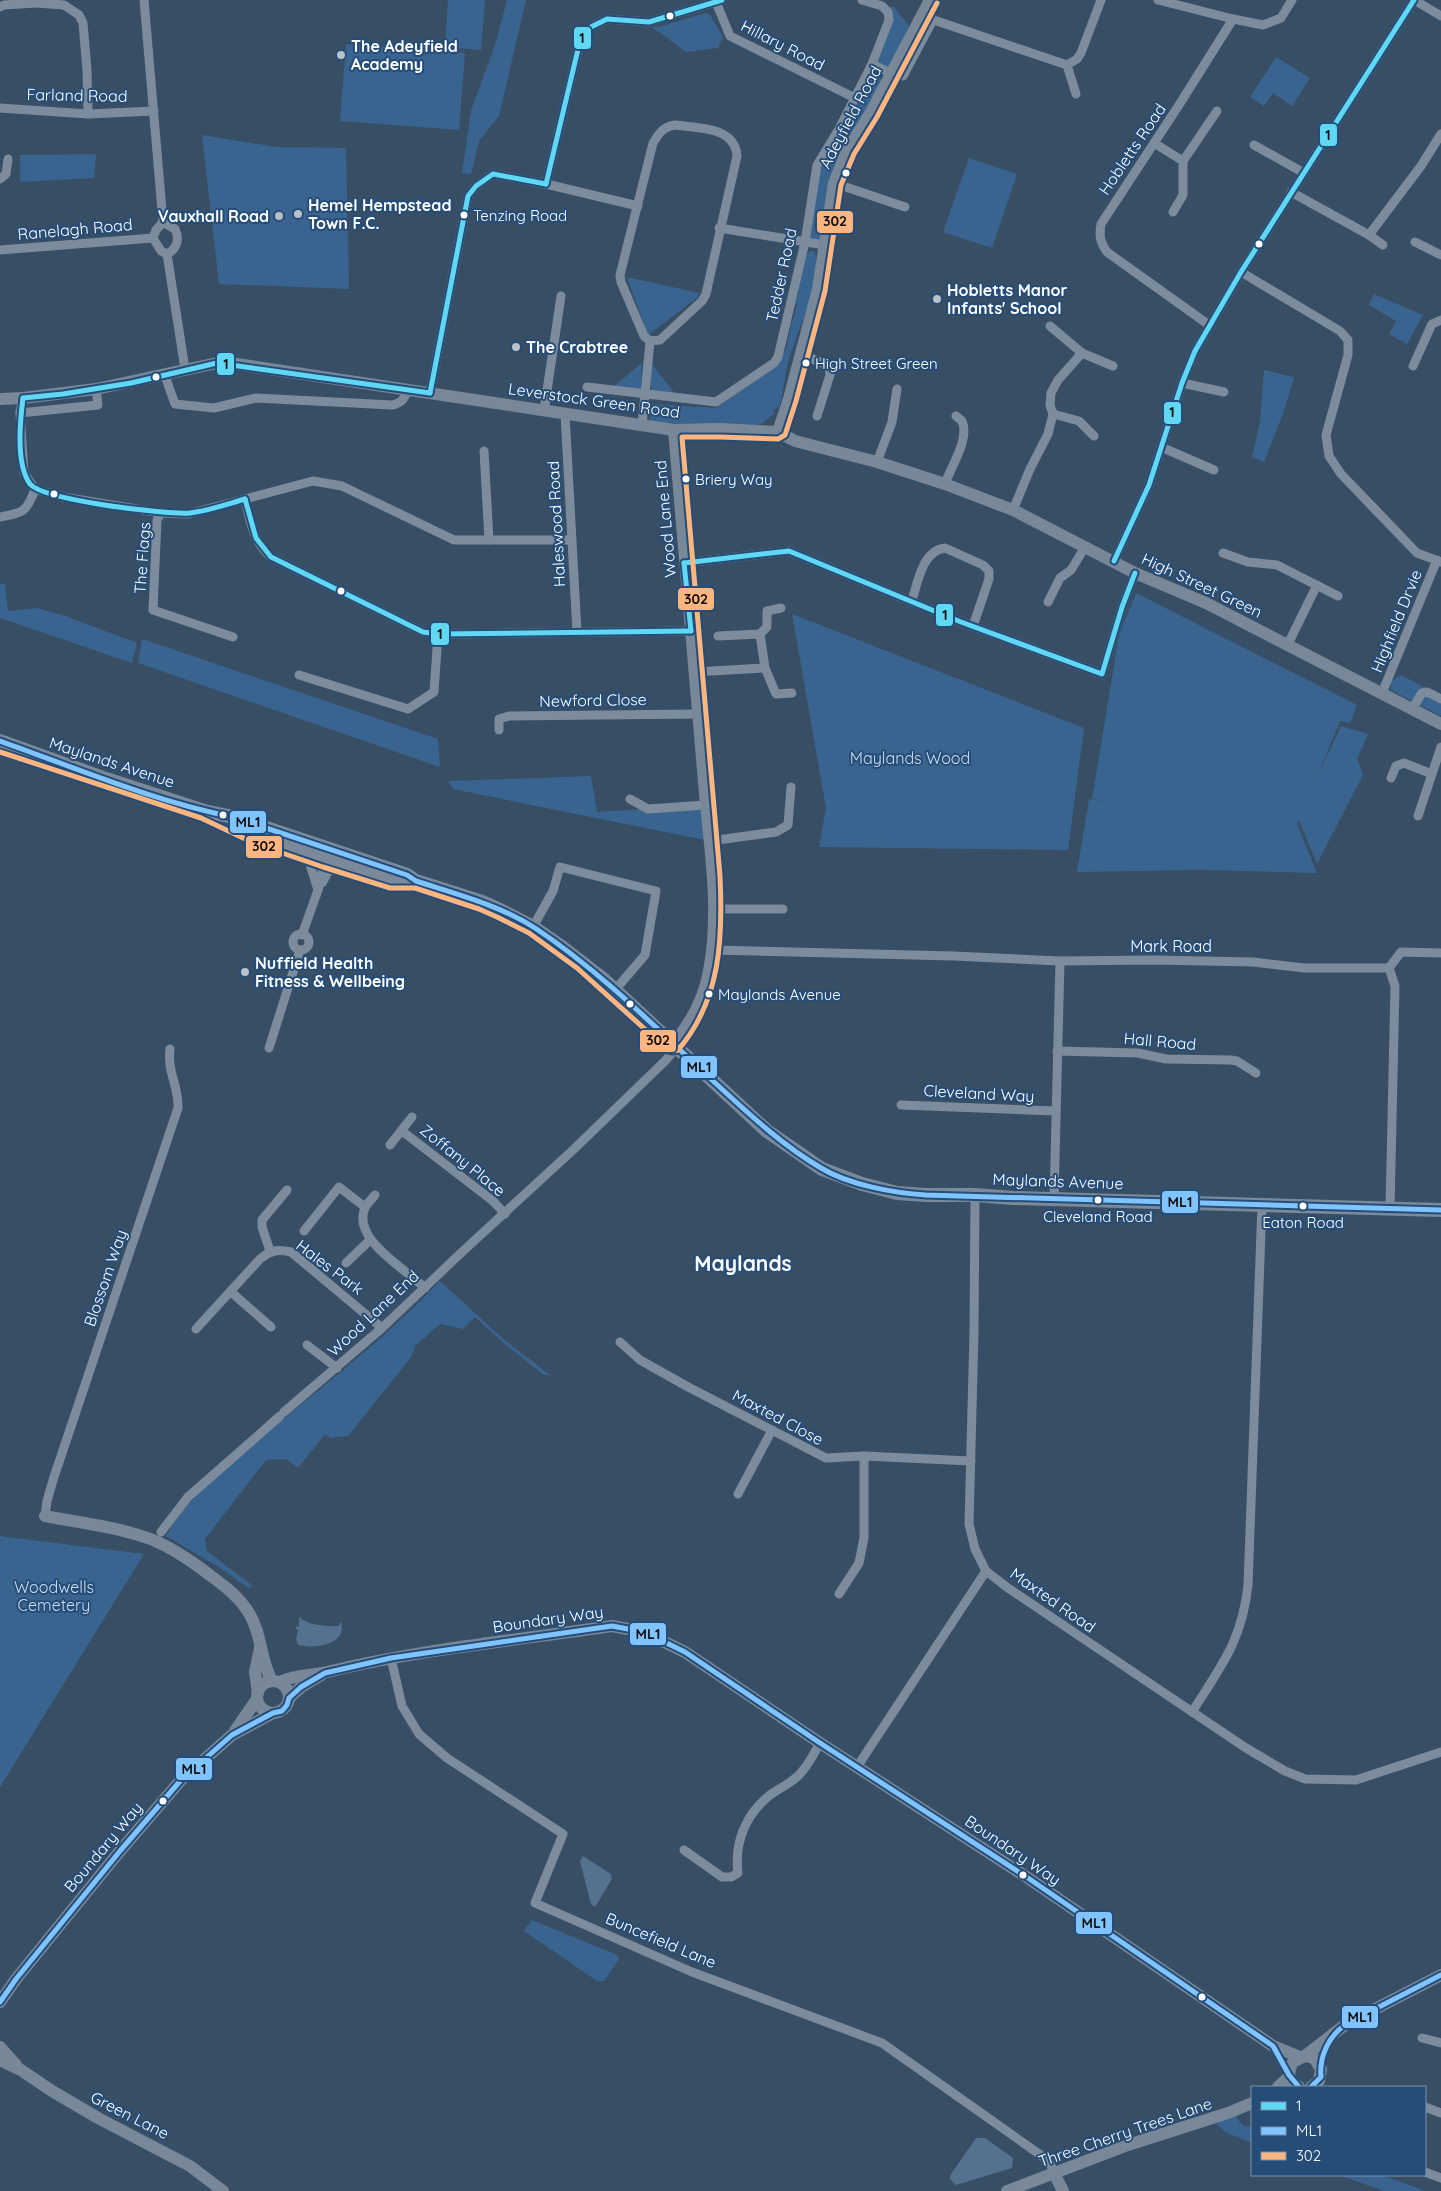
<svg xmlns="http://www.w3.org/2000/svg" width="1441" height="2191" viewBox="0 0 1441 2191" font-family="Quicksand,sans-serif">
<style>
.green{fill:#39648f}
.water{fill:#54718f}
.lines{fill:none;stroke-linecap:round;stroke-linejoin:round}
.street{stroke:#7c8c9c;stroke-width:9}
.secondary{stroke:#788898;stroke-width:12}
.primary{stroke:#7b8a9b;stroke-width:14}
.bus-1-casing{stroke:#254d78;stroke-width:9}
.bus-2-casing{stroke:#254d78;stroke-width:9}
.bus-3-casing{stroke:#254d78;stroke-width:9}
.bus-1{stroke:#60d8f3;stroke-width:5}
.bus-2{stroke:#80c4ff;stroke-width:5}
.bus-3{stroke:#ffb580;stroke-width:5}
.bus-dot{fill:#fff;stroke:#254d78;stroke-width:2}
.poi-dot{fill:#b9c1c9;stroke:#254d78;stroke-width:2}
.labels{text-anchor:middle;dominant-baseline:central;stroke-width:4;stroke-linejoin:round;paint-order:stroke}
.bus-label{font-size:15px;fill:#fff;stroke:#254d78;text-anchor:start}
.street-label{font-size:16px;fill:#fff;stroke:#254d78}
.poi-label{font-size:16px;font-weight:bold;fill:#fff;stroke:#254d78;text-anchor:start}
.park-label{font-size:16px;fill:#cadef3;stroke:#254d78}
.district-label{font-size:21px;font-weight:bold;fill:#fff;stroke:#254d78}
.line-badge{stroke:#254d78;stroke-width:2}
.pale-badge-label{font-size:14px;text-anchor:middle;font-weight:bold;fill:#111}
</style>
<rect width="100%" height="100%" fill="#384e65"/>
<g class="green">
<path d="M448,0H485L481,50L445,47Z"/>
<path d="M507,0H526L499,116L479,141L471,174L462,173L471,111L496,42Z"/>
<path d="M893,6L909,26L893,65L885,69L878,63V58C884,43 896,23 891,7Z"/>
<path d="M706,13L710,15L723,37L718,48L686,52L652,27H658Z"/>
<path d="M346,44L465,53L459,130L340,121Z"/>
<path d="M1276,57L1310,78L1292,106L1273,93L1264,106L1250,97Z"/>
<path d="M876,75L882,80L858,128L821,237L819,241L815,242L808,237L816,185L821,168L871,76Z"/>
<path d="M202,135L277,147L346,148L349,289L219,284Z"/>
<path d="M96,154L94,178L20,182V155Z"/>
<path d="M969,158L1017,174L992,248L943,232Z"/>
<path d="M810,251H814C825,273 796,335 789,359C784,375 784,392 779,408L777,407L773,412L775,413L763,423L753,426L649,423L651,404L716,408L775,367L786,349L791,326L789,325L792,323L797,304H795L799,291L798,290L805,257Z"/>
<path d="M627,277L699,293L698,297L648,335Z"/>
<path d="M1374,294L1423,315L1407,344L1389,334L1396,321L1369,305Z"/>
<path d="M642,363L641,390L614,386Z"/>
<path d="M651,363L676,395L651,391Z"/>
<path d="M1264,370L1294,377L1284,411L1264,462L1252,457L1260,422Z"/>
<path d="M0,584H5L8,611L37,608L65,616L137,643L132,663L0,618Z"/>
<path d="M1136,593L1357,705L1350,723L1340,721L1317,777L1341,726L1368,734L1357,759L1363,775L1317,864L1299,820L1297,824L1317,873L1202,870L1077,872L1089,799L1105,801L1092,799L1119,635Z"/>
<path d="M792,614L1084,728L1068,850L819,847L826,808Z"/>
<path d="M142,639L438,739L440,767L138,663Z"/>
<path d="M1401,675L1441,696V716L1391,690V681Z"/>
<path d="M591,776L597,812L706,805L710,841L453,789L448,781Z"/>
<path d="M440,1281L501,1337L550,1375H544L507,1346L475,1317L463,1329L440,1324L415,1346L412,1356L348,1436L331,1438L325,1434L298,1468L286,1459L266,1460L205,1539L207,1551L253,1586L248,1588L222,1569L166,1536C192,1490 244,1452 284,1418C339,1374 393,1330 440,1281Z"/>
<path d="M0,1536L144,1554L0,1787Z"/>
<path d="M532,1920L617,1955L619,1959L604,1981H597L524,1931Z"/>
<path d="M1235,2112C1238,2121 1242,2128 1252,2126V2143L1225,2132L1216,2124Z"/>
<path d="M1339,2175H1381L1426,2191H1384Z"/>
</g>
<g class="water">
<path d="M299,1617C307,1625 328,1627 339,1626L340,1623H342C341,1627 343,1631 340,1635C332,1647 311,1648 298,1645L296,1639L298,1630L295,1628L297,1626L299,1627Z"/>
<path d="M583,1856L611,1874L612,1879L595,1907L591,1904L580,1861Z"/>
<path d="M976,2138H985L1013,2158L1012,2168L956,2185L950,2179L951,2174Z"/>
</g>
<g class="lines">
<g class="street">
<path d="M36,0V3L64,5L79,15L83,23L87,70L88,114"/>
<path d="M144,0L163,222"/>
<path d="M1158,0L1233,19"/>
<path d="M1414,0L1441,16"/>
<path d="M716,2L730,36L855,98"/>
<path d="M0,7L4,5L36,3"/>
<path d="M922,16L1067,65L1077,59L1081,53L1101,0"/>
<path d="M872,64L892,74"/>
<path d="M1067,65L1076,94"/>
<path d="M903,76L933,20"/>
<path d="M0,108L88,114L154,111"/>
<path d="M675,125C697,128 735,126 737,156L706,294L702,301L660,340L650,341L644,336L621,282L620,275L653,143C659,133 663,127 675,125Z"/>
<path d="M1154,143L1183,161"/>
<path d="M1254,145L1304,173"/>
<path d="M0,179L6,174L8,159"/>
<path d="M834,183L905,207"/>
<path d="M546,184L580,41L591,27L607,19L649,22L722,0"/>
<path d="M1291,192L1369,235L1383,245"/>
<path d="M1173,212L1183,195V161L1217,111"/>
<path d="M163,222L175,229C180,239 177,249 167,254L161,251L153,238L156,230Z"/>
<path d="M719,228L825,245"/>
<path d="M1369,235L1421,166L1441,134"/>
<path d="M1415,242L1441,255"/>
<path d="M0,250L153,238"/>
<path d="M167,254L185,369"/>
<path d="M1241,272L1340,331L1348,340V355L1326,435L1329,456L1341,474L1417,553L1441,562"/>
<path d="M1209,325L1107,252C1100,242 1099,236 1101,224L1179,105L1233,19L1263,25L1281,18L1292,0"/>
<path d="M1050,326L1082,353L1113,366"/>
<path d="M801,354L829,366L830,375L817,416"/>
<path d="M1413,366L1432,324L1441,320"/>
<path d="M165,376L175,404L214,408L256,398L392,405C402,403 404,399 408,390"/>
<path d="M1182,383L1224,392"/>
<path d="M587,387L716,402L774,363L778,357L805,242L817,165L839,129L872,64L889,20L888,12L882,6L862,0"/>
<path d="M430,393L468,196L476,186L493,174L546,184L638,206"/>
<path d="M23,398L20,413L24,473L35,489L63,497L161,513L188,514L313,481L342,486L454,540H571"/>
<path d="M544,411L561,296"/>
<path d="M20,413L98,405L96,389"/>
<path d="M565,414L577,632"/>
<path d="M1053,414L1079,421L1094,436"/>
<path d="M642,426L650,341"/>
<path d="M1161,447L1214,470"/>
<path d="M484,451L489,540"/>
<path d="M877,462L892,422L897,389"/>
<path d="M945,484C951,466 970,439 962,421L956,416"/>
<path d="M245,499C250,521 253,542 271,557L423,632L438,634L691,631"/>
<path d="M1013,510L1030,469L1048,434L1053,414L1050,405L1051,393L1058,380L1082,353"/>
<path d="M161,513L157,520L153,610L233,637"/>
<path d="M0,517C23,513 27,512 35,489"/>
<path d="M1223,553L1248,562L1277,565L1338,596"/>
<path d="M1114,561L1149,485L1182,383L1195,351L1241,272L1414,0"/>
<path d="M684,563L789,551L961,622L1102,674L1122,607L1135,573"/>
<path d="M912,600C918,582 922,551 945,548L983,565L989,571V579L973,626"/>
<path d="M1048,602L1060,578L1071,570L1085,547"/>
<path d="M760,634L767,627V611L781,608"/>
<path d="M1288,644L1317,585"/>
<path d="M765,668L776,694L792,693"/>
<path d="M694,672L765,668L760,634L718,636"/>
<path d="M299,675L408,709L434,692L438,634"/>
<path d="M1382,693L1437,560"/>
<path d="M1412,709L1422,693L1427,692L1441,699"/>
<path d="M499,730V719L509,716L698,714"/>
<path d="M1391,778L1396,766L1404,763L1432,774"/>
<path d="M630,799L648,809L706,805"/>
<path d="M1418,816L1441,747"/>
<path d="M710,841L776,832L788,825L791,787"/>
<path d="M301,852L309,861L317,887"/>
<path d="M322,883L328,872L333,856"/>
<path d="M713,909H783"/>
<path d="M533,927L553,891L560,867L656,891L645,955L615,990"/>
<circle cx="301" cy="942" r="8"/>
<path d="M302,935L318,890L325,860L328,855"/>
<path d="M712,950L954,956L1060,961L1155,960L1253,962L1304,968H1389L1395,986L1390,1208"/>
<path d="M1389,968L1401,952L1441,953"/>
<path d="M269,1048L300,950"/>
<path d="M1057,1051L1138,1053L1166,1059L1231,1060L1237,1061L1256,1073"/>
<path d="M901,1105L1055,1111"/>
<path d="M402,1131L493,1201L505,1214"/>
<path d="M390,1145L412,1117"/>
<path d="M375,1195C372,1199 367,1203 365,1208C351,1239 406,1269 425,1288"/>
<path d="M975,1195L974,1332L969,1524L975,1549L986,1571L1008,1588L1246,1748L1285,1771L1305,1779L1356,1780L1441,1752"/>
<path d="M1054,1199L1060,961"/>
<path d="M304,1231L339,1187L365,1207"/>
<path d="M270,1251L262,1227V1220L287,1190"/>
<path d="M346,1263L370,1240"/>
<path d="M231,1292L271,1327"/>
<path d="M196,1329L260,1259C271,1250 278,1249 291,1252L382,1328"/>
<path d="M620,1342L640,1360L690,1388L826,1458L864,1456L971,1461"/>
<path d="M307,1345L337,1368"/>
<path d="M284,1412L382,1328L462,1252L573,1150L665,1061L677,1047"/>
<path d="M738,1494L772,1430"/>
<path d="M45,1516L47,1501L53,1480L178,1108C179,1086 167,1073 170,1049"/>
<path d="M161,1532L188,1497L280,1416"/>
<path d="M839,1594L859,1563L864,1538V1456"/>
<path d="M391,1658L402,1706L419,1734L447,1758L563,1834L535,1903L692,1972L882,2043L1049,2161L1054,2173"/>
<path d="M1192,1712C1221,1666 1242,1641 1248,1585L1262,1204"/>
<path d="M857,1767L986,1571"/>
<path d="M684,1850L722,1877H731L738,1873C734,1842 746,1814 770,1795C780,1788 791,1783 799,1775C808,1766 814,1754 820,1743"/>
<path d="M1422,2038L1441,2043"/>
<path d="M1425,2107L1441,2113"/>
<path d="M1425,2172L1441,2178"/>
</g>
<g class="secondary">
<path d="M0,399L23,398L96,389L217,363H230L674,430L720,429L778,432L795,441L877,462L945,484L1013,510L1135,573L1206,603L1441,724"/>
<path d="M778,432L789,399L818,289L834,183L847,151L870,114L930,0"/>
<path d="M673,1044C691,1023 704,998 709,971C721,909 709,844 704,782C694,664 683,547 674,430"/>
<path d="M45,1516C81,1523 119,1527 153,1540C174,1549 193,1562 211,1576C226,1587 239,1597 249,1613C262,1634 260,1660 272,1681"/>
<circle cx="273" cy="1697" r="16"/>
<path d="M280,1682C296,1674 314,1676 331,1671C423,1649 518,1640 612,1626L644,1632L685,1652L820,1743L1028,1878L1273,2046L1300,2057"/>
<path d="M258,1693L255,1672L260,1648"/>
<path d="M289,1698L301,1687L321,1675"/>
<path d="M235,1731L257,1699"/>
<path d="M0,2002L16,1979L120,1851L181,1780L232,1735L273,1713"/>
<path d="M0,2047L16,2065"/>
<path d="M1305,2056L1346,2024L1441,1975"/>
<path d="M0,2060L21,2070L52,2091L98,2118L190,2166L223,2191"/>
<path d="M1278,2087L1289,2077"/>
<path d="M1299,2087C1288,2082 1287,2072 1293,2062L1305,2056L1314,2058L1321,2069L1319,2081L1311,2087"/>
<path d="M1054,2173L1063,2191"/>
<path d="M1007,2191L1128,2145L1228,2113L1252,2103"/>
</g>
<g class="primary">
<path d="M0,741L106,779L204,811L233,817L407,875L416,881L482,902L500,910L533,927L563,948L603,979L767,1131L822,1169L862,1184L897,1193L926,1195H975L1013,1198L1441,1210"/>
<path d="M241,829L374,876L392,881L410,882"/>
</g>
<defs>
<g id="bus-1">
<path d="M546,184L580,41L591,27L607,19L649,22L722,0"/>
<path d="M430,393L468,196L476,186L493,174L546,184"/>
<path d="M23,398L63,394L131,383L217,363L430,393"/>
<path d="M23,398C20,421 16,465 30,484C43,500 166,515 190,513C208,511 227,504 245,499"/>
<path d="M245,499L256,538L271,557L423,632L438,634L691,631"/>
<path d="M1114,561L1149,485L1182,383L1195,351L1241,272L1414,0"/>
<path d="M684,563L789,551L961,622L1102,674L1122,607L1135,573"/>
<path d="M684,563L691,631"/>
</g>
<g id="bus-2">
<path d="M0,741C76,768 153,801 233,817L407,875L416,881C456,894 499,905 535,928C600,971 655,1027 712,1080C747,1112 780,1144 821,1168C849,1185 894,1193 926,1195L1441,1210"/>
<path d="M0,2002L16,1979L120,1851L181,1780L232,1735L273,1713L282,1711L287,1705L289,1698L301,1687L325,1673L391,1658L612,1626L644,1632L685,1652L820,1743L1028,1878L1273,2046L1289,2075L1299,2087"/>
<path d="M1311,2087L1321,2077C1319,2056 1329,2036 1346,2024L1441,1975"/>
</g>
<path id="bus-3" d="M0,752L201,818L256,844L323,867L390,888H415L479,909L497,917L529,933L577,968L668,1050L673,1051L678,1050C721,1000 723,938 720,876L682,437H720L778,439L785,435L796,401L825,291L841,185L854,154L877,117L937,3"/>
</defs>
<use href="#bus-1" class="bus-1-casing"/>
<use href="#bus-2" class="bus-2-casing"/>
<use href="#bus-3" class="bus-3-casing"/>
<use href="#bus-1" class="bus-1"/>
<use href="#bus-2" class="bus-2"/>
<use href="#bus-3" class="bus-3"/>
</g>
<g class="bus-dot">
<circle cx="670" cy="16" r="4.5"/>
<circle cx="846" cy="173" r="4.5"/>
<circle cx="464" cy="215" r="4.5"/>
<circle cx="1259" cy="244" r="4.5"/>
<circle cx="806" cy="363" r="4.5"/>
<circle cx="156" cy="377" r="4.5"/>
<circle cx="686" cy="479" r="4.5"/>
<circle cx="54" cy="494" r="4.5"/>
<circle cx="341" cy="591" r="4.5"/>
<circle cx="223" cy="815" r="4.5"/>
<circle cx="709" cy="994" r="4.5"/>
<circle cx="630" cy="1004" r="4.5"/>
<circle cx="1098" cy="1200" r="4.5"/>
<circle cx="1303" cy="1206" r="4.5"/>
<circle cx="163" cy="1801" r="4.5"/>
<circle cx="1023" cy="1875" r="4.5"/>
<circle cx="1202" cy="1997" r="4.5"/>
</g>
<g class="poi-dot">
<circle cx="341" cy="55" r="5"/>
<circle cx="298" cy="214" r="5"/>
<circle cx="279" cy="216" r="5"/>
<circle cx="937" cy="299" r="5"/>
<circle cx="516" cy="347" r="5"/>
<circle cx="245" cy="972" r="5"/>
</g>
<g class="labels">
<g class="bus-label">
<text x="473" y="215">Tenzing Road</text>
<text x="815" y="363">High Street Green</text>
<text x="695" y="479">Briery Way</text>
<text x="718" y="994">Maylands Avenue</text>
<text x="1098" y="1216" text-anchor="middle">Cleveland Road</text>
<text x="1303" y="1222" text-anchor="middle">Eaton Road</text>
</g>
<g class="street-label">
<text transform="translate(783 45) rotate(27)">Hillary Road</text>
<text transform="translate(77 95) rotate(1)">Farland Road</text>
<text transform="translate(850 117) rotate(-62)">Adeyfield Road</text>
<text transform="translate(1132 149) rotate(-56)">Hobletts Road</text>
<text transform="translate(75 229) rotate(-5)">Ranelagh Road</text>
<text transform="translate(781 275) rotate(-78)">Tedder Road</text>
<text transform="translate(594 400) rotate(8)">Leverstock Green Road</text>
<text transform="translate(665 519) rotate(-95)">Wood Lane End</text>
<text transform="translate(556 524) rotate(-93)">Haleswood Road</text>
<text transform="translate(142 558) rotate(-86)">The Flags</text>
<text transform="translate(1202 585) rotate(25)">High Street Green</text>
<text transform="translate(1396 621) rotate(-68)">Highfield Drvie</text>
<text transform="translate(593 700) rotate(-1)">Newford Close</text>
<text transform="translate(112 762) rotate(18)">Maylands Avenue</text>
<text x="1171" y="946">Mark Road</text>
<text transform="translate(1160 1041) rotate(5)">Hall Road</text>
<text transform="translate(979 1093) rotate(3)">Cleveland Way</text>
<text transform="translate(463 1160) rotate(39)">Zoffany Place</text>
<text transform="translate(1058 1181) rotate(2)">Maylands Avenue</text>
<text transform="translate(330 1267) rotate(37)">Hales Park</text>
<text transform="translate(105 1278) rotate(-71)">Blossom Way</text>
<text transform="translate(373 1313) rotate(-43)">Wood Lane End</text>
<text transform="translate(778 1417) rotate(28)">Maxted Close</text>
<text transform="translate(1053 1600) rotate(35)">Maxted Road</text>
<text transform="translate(548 1619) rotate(-8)">Boundary Way</text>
<text transform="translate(103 1847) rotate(-50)">Boundary Way</text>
<text transform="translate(1013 1850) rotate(34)">Boundary Way</text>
<text transform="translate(661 1940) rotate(23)">Buncefield Lane</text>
<text transform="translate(130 2115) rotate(27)">Green Lane</text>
<text transform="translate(1125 2132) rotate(-19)">Three Cherry Trees Lane</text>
</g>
<g class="poi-label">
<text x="351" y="46">The Adeyfield<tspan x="351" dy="18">Academy</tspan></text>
<text x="308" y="205">Hemel Hempstead<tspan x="308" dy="18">Town F.C.</tspan></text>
<text x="269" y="216" text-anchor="end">Vauxhall Road</text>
<text x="947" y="290">Hobletts Manor<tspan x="947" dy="18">Infants' School</tspan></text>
<text x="526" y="347">The Crabtree</text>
<text x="255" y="963">Nuffield Health<tspan x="255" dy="18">Fitness &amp; Wellbeing</tspan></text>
</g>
<g class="park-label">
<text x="910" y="758">Maylands Wood</text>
<text x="54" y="1587">Woodwells<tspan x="54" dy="18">Cemetery</tspan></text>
</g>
<g class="district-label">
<text x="743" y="1263">Maylands</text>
</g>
</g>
<g class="line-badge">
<rect x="573" y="26" width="19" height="24" rx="5" fill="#60d8f3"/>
<rect x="1319" y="123" width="19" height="24" rx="5" fill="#60d8f3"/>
<rect x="816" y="210" width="38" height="24" rx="5" fill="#ffb580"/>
<rect x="216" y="352" width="19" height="24" rx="5" fill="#60d8f3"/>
<rect x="1163" y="401" width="19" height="24" rx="5" fill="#60d8f3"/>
<rect x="677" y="587" width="38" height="24" rx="5" fill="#ffb580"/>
<rect x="935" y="603" width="19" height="24" rx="5" fill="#60d8f3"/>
<rect x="430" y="622" width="20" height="24" rx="5" fill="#60d8f3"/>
<rect x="229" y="810" width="38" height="24" rx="5" fill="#80c4ff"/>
<rect x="245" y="835" width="38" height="24" rx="5" fill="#ffb580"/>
<rect x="639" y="1029" width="38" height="24" rx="5" fill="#ffb580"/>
<rect x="680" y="1055" width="38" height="24" rx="5" fill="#80c4ff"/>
<rect x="1161" y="1190" width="38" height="24" rx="5" fill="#80c4ff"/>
<rect x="629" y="1622" width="38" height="24" rx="5" fill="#80c4ff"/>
<rect x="175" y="1757" width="38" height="24" rx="5" fill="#80c4ff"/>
<rect x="1075" y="1911" width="38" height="24" rx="5" fill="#80c4ff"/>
<rect x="1341" y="2005" width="38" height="24" rx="5" fill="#80c4ff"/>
</g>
<g class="pale-badge-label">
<text x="582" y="43">1</text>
<text x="1328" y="140">1</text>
<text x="835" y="226">302</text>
<text x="226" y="369">1</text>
<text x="1172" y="417">1</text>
<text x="696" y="604">302</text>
<text x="945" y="620">1</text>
<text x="440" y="639">1</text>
<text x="248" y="827">ML1</text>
<text x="264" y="851">302</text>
<text x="658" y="1045">302</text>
<text x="699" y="1072">ML1</text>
<text x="1180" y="1207">ML1</text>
<text x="648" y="1639">ML1</text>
<text x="194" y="1774">ML1</text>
<text x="1094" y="1928">ML1</text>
<text x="1360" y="2022">ML1</text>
</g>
<rect x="1251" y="2086" width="175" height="90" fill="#254d78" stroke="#7c94ae"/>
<rect x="1261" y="2102" width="25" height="8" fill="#60d8f3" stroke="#7c94ae"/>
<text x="1296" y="2111" font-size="15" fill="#ffffff">1</text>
<rect x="1261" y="2127" width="25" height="8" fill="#80c4ff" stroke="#7c94ae"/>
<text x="1296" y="2136" font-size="15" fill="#ffffff">ML1</text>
<rect x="1261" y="2152" width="25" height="8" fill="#ffb580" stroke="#7c94ae"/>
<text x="1296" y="2161" font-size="15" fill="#ffffff">302</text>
</svg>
